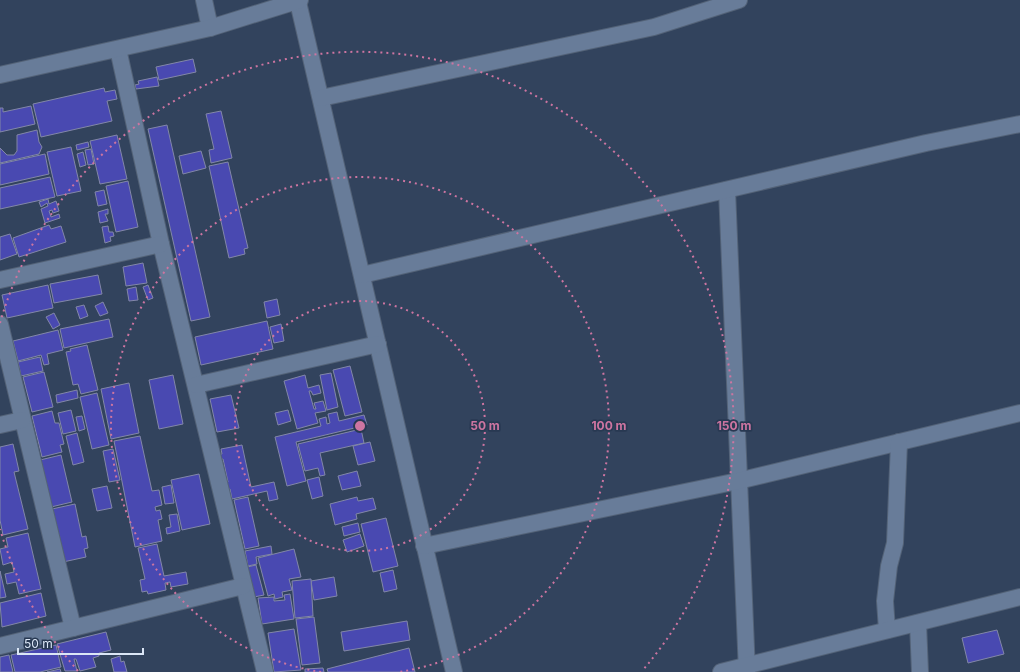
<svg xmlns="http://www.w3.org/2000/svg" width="1020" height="672" viewBox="0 0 1020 672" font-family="Inter,sans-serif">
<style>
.building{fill:#4949b1;stroke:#8287a8}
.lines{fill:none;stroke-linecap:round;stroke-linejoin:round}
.minor-casing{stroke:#536277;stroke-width:18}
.minor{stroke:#687c99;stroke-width:16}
.ring{fill:none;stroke:#cd75a1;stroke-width:2;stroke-dasharray:2 4}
.centre{fill:#cd75a1;stroke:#283952;stroke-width:2}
.ring-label{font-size:12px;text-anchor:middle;font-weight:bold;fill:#cd75a1;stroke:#283952;stroke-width:3.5;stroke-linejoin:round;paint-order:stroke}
</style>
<rect width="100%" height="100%" fill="#32435d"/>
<g class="building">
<path d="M193,59L196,72L159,80L156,67Z"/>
<path d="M157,77L159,86L136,89L135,85L139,84L138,81Z"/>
<path d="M104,88L105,92L115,90L117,99L107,101L112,121L41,137L33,104Z"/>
<path d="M31,106L35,124L0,132V108H3V112Z"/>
<path d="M221,111L232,158L211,163L209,150L214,149L206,114Z"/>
<path d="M167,125L210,317L191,321L148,129Z"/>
<path d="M37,130L39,142L42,147L39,154L0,163V148L7,155H14L17,151V135Z"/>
<path d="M117,135L127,179L100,184L90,141Z"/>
<path d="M88,142L89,147L77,150L76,145Z"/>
<path d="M71,147L81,191L57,196L47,152Z"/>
<path d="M91,149L94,164L88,165L85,150Z"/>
<path d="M201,151L206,168L183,174L179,156Z"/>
<path d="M83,152L86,165L80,167L77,154Z"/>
<path d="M45,154L49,174L0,185V164Z"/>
<path d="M228,162L248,248L244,249L245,254L229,258L209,166Z"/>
<path d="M50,177L55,197L0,209V188Z"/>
<path d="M128,181L138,227L116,232L106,186Z"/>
<path d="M104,190L107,204L98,206L95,192Z"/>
<path d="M48,199L49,204L56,201L59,211L53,213L52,210L49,211L51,217L59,214L60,218L45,223L41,209L48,206L47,203L41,207L39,202Z"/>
<path d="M108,209V214H105L108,221L100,223L98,212Z"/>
<path d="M49,225L51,229L61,226L66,242L19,257L13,238Z"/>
<path d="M108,226L109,232H113L114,236L110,237L111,241L105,243L102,227Z"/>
<path d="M10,234L17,254L0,260V237Z"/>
<path d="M143,263L147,283L126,286L123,267Z"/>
<path d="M98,275L102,294L54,303L50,284Z"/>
<path d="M48,285L53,308L7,318L2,295Z"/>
<path d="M148,285L153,298L148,300L143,287Z"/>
<path d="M136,287L138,300L129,301L127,289Z"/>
<path d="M277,299L280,315L267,318L264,302Z"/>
<path d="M103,302L108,313L100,316L95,306Z"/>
<path d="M84,305L88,316L80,319L76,307Z"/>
<path d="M54,313L60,325L53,329L46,317Z"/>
<path d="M109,319L113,337L64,348L60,329Z"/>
<path d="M267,321L273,349L201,365L195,337Z"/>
<path d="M281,324L284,341L274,343L270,327Z"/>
<path d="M58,330L63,350L47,354L49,364L44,365L41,355L18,361L13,341Z"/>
<path d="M87,345L98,390L81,394L78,384L73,385L66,352L71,351L70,349Z"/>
<path d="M40,357L43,371L21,376L18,362Z"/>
<path d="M350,366L362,412L345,416L333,370Z"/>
<path d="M44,372L53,407L32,412L23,377Z"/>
<path d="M331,373L338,407L327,410L320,375Z"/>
<path d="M173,375L183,424L159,429L149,380Z"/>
<path d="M305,375L308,388L319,385L321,393L313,395L311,391H309L314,409H316L314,403L323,401L326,411L315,413L318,423L297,429L284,381Z"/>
<path d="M129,383L139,433L111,439L101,389Z"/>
<path d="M77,390L78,398L57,403L56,395Z"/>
<path d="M97,393L109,445L92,449L80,397Z"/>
<path d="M231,395L239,428L217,432L210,399Z"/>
<path d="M71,410L76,431L63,434L58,413Z"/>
<path d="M288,410L291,421L278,425L275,413Z"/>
<path d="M52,411L55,423H59L64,444L60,445L62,452L42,457L32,416Z"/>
<path d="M337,412L339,421L364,415L367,425L296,442L306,481L287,486L275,437L321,426L319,419L326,417L327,424L330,423L328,414Z"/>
<path d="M82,416L85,429L79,431L76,417Z"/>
<path d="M361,429L364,443L320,453L325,475L320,476L318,468L305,471L298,444Z"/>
<path d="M77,433L84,462L73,465L66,436Z"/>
<path d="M140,436L152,491L159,490L162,505L155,507L156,511L160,510L162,519L158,520L162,541L135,547L114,441Z"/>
<path d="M370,442L375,461L358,465L353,446Z"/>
<path d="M13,444L19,471L14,472L28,529L3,535L0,520V447Z"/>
<path d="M242,445L251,487L274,482L278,499L269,501L267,491L232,499L230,489L225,490L223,483L228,482L223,459L218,460L217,455L222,454L221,449Z"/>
<path d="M113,449L120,480L109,482L103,451Z"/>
<path d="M61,455L72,502L51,507L40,460Z"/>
<path d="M357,471L361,486L342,490L338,476Z"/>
<path d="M199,474L210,524L182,530L171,480Z"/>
<path d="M319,477L323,496L312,499L307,480Z"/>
<path d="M171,485L174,503L165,504L162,487Z"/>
<path d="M107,486L112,508L97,511L92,489Z"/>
<path d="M248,497L259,546L245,549L234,500Z"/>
<path d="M357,497L358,501L373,498L376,509L356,514L357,519L335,525L330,504Z"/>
<path d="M75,504L82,537L86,536L88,548L84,549L86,557L63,562L52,509Z"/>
<path d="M177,514L180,531L167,534L166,528L171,527L169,515Z"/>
<path d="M386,518L398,566L373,572L361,524Z"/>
<path d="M358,523L360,532L344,536L342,527Z"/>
<path d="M28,533L41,589L19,594L16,582L7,584L5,574L14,572L12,562L3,565L0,549L8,547L6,538Z"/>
<path d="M360,534L364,546L347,552L343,540Z"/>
<path d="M157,544L164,576L186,572L188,584L171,587L170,582L165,583L166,590L148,594L147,591L142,592L140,580L145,579L138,548Z"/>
<path d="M271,546L272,554L256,557L257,564L248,566L245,551Z"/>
<path d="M294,549L301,577L289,579L292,590L282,592L283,597L275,599L274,594L268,596L258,558Z"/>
<path d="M256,565L264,595L254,597L243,568Z"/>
<path d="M393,570L397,589L384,592L380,573Z"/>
<path d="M0,571L6,597L0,598Z"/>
<path d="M334,577L337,596L314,600L311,581Z"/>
<path d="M311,579L313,616L295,618L292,581Z"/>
<path d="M41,593L46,616L2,627L0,603Z"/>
<path d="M290,594L294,619L262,624L258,598L274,597V601L285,600L284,595Z"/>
<path d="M314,617L320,663L302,665L296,619Z"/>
<path d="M407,621L410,640L344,651L341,632Z"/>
<path d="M294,629L301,670L274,672L268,633Z"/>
<path d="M997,630L1004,654L968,663L962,638Z"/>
<path d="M106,632L111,650L99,653V656L93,658L96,667L80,671L76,659H74L77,671H65L57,644Z"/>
<path d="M56,645L61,667L40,672H15L11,655Z"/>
<path d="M409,648L415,672H328L327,669Z"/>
<path d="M9,655L13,672H0V657Z"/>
<path d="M120,656L121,662L124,661L127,672H114L111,659Z"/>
<path d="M323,668L324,672H305V669Z"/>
<path d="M60,669L61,672H47Z"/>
</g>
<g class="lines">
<defs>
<g id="minor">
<path d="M204,0L210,28"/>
<path d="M298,2L454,672"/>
<path d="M118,49L161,244L265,672"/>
<path d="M0,75L210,28L300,0"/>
<path d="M321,98L654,27L739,0"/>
<path d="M727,190L747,672"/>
<path d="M362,275L926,143L1020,124"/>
<path d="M0,280L161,244"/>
<path d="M0,324L73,628"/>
<path d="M196,385L378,344"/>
<path d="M0,425L22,420"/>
<path d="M424,546L738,481L1020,413"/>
<path d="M918,623L920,672"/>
<path d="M887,630L885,601L889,566L895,543L899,442"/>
<path d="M0,646L243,586"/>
<path d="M721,672L1020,597"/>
</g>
</defs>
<use href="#minor" class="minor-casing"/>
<use href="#minor" class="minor"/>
</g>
<g class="ring">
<circle cx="360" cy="426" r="125"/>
<path d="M321 672A249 249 0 1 1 399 672"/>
<path d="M78 671A374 374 0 0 1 0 529M0 323A374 374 0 1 1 642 671"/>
</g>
<circle cx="360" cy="426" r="6" class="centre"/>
<g class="ring-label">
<text x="485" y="430">50 m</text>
<text x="609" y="430">100 m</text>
<text x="734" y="430">150 m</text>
</g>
<path d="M18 648v6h125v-6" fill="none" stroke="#dbe6f6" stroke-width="2"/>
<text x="24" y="648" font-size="12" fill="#dbe6f6" stroke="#283952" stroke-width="3" paint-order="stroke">50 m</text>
</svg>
